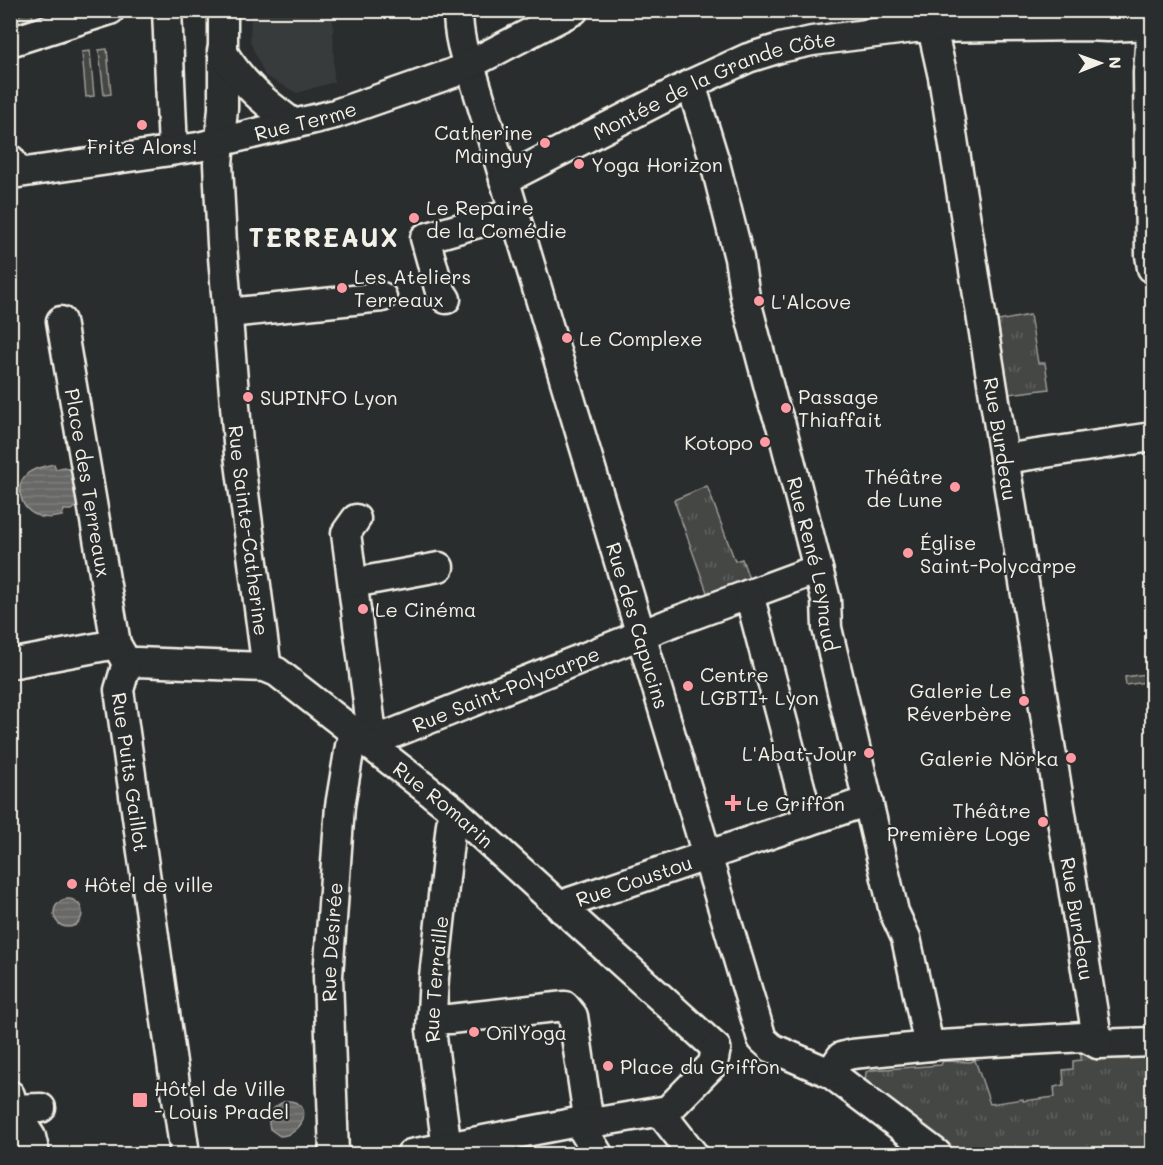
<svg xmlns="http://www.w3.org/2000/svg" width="1163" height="1165" viewBox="0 0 1163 1165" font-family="Mali,sans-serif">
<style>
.built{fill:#373a3a}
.green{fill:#444645;stroke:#9c9c96;stroke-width:1.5}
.park{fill:url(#park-tufts);stroke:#9c9c96;stroke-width:1.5}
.water{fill:url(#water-rules);stroke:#9f9f9a;stroke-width:1.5}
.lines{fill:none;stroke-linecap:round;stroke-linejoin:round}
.minor-casing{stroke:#f4f1e8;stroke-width:33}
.minor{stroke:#2a2d2e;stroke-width:28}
.poi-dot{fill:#ff9aa2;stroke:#2a2d2e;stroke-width:2}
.labels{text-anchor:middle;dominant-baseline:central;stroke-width:4.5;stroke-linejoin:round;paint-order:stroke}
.street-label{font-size:20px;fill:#f4f1e8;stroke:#2a2d2e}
.poi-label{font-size:20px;fill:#f4f1e8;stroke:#2a2d2e;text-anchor:start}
.district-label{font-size:26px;font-weight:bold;letter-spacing:1.5px;fill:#f4f1e8;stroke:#2a2d2e}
</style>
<defs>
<pattern id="park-tufts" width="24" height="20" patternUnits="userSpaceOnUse" patternTransform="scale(1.5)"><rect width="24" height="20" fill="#444645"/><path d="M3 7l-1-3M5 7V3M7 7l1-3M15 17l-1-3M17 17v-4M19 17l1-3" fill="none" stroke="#606160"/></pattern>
<pattern id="water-rules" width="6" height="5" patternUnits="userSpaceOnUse" patternTransform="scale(1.5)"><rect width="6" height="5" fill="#676866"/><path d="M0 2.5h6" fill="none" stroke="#7d7e7c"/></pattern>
</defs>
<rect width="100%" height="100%" fill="#2a2d2e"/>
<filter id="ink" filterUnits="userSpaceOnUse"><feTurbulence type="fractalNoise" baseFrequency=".0167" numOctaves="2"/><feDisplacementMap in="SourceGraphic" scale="12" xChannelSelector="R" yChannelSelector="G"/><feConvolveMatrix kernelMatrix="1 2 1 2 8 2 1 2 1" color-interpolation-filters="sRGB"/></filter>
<g filter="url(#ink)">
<path class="built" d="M251,11H333L334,82L297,93L265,76L250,42Z"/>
<g class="green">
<path d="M31,11L33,17L11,25V18Z"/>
<path d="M107,49L111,94L104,95L99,50Z"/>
<path d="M90,51L94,96L86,97L82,52Z"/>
<path d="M1152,673V681L1126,685L1125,677Z"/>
</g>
<g class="park">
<path d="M1030,315L1038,363H1045L1049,389L1009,394L998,321Z"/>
<path d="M707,486L735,561L742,559L749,579L708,595L674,500Z"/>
<path d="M1081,1052H1152V1154H962L865,1082L866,1072L872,1070L941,1065L943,1061L971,1062L975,1060L990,1104L1023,1099V1101L1055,1097L1054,1087L1064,1085L1063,1070L1073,1069V1061L1081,1060Z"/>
</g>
<g class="water">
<path d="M54,464L56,469L64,467L75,471L81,503L72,510H64L62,516C52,518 43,519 34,514C20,507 14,484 28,473C36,467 45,466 54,464Z"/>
<circle cx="68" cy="913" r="14"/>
<path d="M286,1101C315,1100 305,1135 280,1136L270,1129C266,1115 273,1106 286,1101Z"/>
</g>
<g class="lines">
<defs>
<g id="minor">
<path d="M167,10L173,150"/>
<path id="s1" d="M223,10V108L218,164L222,244L239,455L266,662L265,667"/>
<path id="s2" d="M458,10C458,35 463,56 474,78L762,1039L772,1048L830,1073L937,1154"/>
<path id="s3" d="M928,10L943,77L1098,1044"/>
<path d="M1152,22L1148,72L1150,255L1152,268"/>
<path d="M10,42L110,10"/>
<path d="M222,51C242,84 263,101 294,124"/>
<path id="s4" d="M691,84L714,159L739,258L745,297L773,403L781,425L826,600L827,628L894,912L906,938L929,1046"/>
<path id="s5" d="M10,159L19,173L198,147L335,114L453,73L574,10"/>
<path id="s6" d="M504,180L691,84L748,58L780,48L812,41L914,28L1085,26L1108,27L1152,25"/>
<path d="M446,299L439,288L425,238L514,213"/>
<path d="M228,310H233L238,312L382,297"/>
<path id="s7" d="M61,321L116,644L127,663"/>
<path d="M1004,459L1152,437"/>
<path id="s8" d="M356,519L346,533L371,726L369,743L668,624L818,569"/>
<path d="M353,583L439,567"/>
<path d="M749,594L809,821"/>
<path id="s9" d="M127,663L137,662L265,667L277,672L456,812L716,1048"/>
<path id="s10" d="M127,663L119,690L185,1154"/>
<path d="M10,664L116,644"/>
<path id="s11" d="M562,909L570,902L868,801"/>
<path d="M432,1019H450L565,1006L573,1016L587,1110L580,1125"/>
<path d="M1098,1044L1152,1042"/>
<path d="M830,1073L841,1057L852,1054L940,1045L1084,1037L1098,1044"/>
<path d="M10,1095L13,1109L31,1137L35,1154"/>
<path d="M10,1109L41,1108"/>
<path d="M660,1112L693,1154"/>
<path d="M580,1125L598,1154"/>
<path id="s12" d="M447,1148L431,1030L434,977L451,824L456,812"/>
<path id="s13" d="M334,1154L328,976L340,806L350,746L358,734"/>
<path d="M411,1154L572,1123L580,1125L668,1110L713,1064L716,1048"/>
</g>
</defs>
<use href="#minor" class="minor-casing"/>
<use href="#minor" class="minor"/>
</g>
</g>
<g class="poi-dot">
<circle cx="142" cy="125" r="6"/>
<circle cx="545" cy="143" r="6"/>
<circle cx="579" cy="164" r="6"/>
<circle cx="414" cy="218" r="6"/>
<circle cx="342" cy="288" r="6"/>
<circle cx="759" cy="301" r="6"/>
<circle cx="567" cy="338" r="6"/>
<circle cx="248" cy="397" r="6"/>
<circle cx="786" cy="408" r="6"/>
<circle cx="765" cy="442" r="6"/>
<circle cx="955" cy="487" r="6"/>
<circle cx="908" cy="553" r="6"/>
<circle cx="363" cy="609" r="6"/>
<circle cx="688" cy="686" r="6"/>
<circle cx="1024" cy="701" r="6"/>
<circle cx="869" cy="753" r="6"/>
<circle cx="1071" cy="758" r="6"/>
<path d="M730 794h6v6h6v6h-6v6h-6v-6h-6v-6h6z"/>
<circle cx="1043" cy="822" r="6"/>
<circle cx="72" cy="884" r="6"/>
<circle cx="474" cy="1032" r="6"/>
<circle cx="608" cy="1066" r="6"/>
<rect x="132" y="1092" width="16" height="16" rx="3"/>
</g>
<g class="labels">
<g class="street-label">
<text stroke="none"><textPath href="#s6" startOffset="232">Montée de la Grande Côte</textPath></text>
<text stroke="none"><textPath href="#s5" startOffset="308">Rue Terme</textPath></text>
<text stroke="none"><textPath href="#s3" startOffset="435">Rue Burdeau</textPath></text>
<text stroke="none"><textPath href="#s7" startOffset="164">Place des Terreaux</textPath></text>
<text stroke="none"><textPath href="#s1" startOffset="522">Rue Sainte-Catherine</textPath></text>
<text stroke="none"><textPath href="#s4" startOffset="496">Rue René Leynaud</textPath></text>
<text stroke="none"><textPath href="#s2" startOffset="642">Rue des Capucins</textPath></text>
<text stroke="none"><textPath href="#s8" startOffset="376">Rue Saint-Polycarpe</textPath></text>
<text stroke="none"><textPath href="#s10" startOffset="111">Rue Puits Gaillot</textPath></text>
<text stroke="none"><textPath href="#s9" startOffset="364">Rue Romarin</textPath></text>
<text stroke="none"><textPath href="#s11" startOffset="78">Rue Coustou</textPath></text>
<text stroke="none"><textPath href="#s3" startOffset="921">Rue Burdeau</textPath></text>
<text stroke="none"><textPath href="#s13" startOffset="212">Rue Désirée</textPath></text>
<text stroke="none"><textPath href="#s12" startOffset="170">Rue Terraille</textPath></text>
</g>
<g class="poi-label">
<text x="533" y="132" text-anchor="end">Catherine<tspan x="533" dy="23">Mainguy</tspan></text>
<text x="142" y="146" text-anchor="middle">Frite Alors!</text>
<text x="591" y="164">Yoga Horizon</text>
<text x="426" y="207">Le Repaire<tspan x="426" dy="23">de la Comédie</tspan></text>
<text x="354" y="276">Les Ateliers<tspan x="354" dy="23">Terreaux</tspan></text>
<text x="771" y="301">L'Alcove</text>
<text x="579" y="338">Le Complexe</text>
<text x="798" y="396">Passage<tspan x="798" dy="23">Thiaffait</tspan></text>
<text x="260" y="397">SUPINFO Lyon</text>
<text x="753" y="442" text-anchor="end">Kotopo</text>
<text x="943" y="476" text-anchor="end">Théâtre<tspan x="943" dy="23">de Lune</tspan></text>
<text x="920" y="542">Église<tspan x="920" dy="23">Saint-Polycarpe</tspan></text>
<text x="375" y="609">Le Cinéma</text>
<text x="700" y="674">Centre<tspan x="700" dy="23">LGBTI+ Lyon</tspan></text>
<text x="1012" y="690" text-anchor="end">Galerie Le<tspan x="1012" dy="23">Réverbère</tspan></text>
<text x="857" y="753" text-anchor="end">L'Abat-Jour</text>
<text x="1059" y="758" text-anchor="end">Galerie Nörka</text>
<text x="746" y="803">Le Griffon</text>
<text x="1031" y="810" text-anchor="end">Théâtre<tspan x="1031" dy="23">Première Loge</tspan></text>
<text x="84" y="884">Hôtel de ville</text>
<text x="486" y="1032">OnlYoga</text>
<text x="620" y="1066">Place du Griffon</text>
<text x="154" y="1088">Hôtel de Ville<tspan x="154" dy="23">- Louis Pradel</tspan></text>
</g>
<g class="district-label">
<text x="324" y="237">TERREAUX</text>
</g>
</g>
<rect width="1163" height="1165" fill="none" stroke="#2a2d2e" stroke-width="36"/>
<rect x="18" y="18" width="1127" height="1129" fill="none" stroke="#f4f1e8" stroke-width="2" filter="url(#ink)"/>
<g transform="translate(1100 63) rotate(89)" stroke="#2a2d2e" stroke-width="4.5" paint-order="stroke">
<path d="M0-4.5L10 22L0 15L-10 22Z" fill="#f4f1e8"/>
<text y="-9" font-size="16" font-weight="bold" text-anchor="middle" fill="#f4f1e8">N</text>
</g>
</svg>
